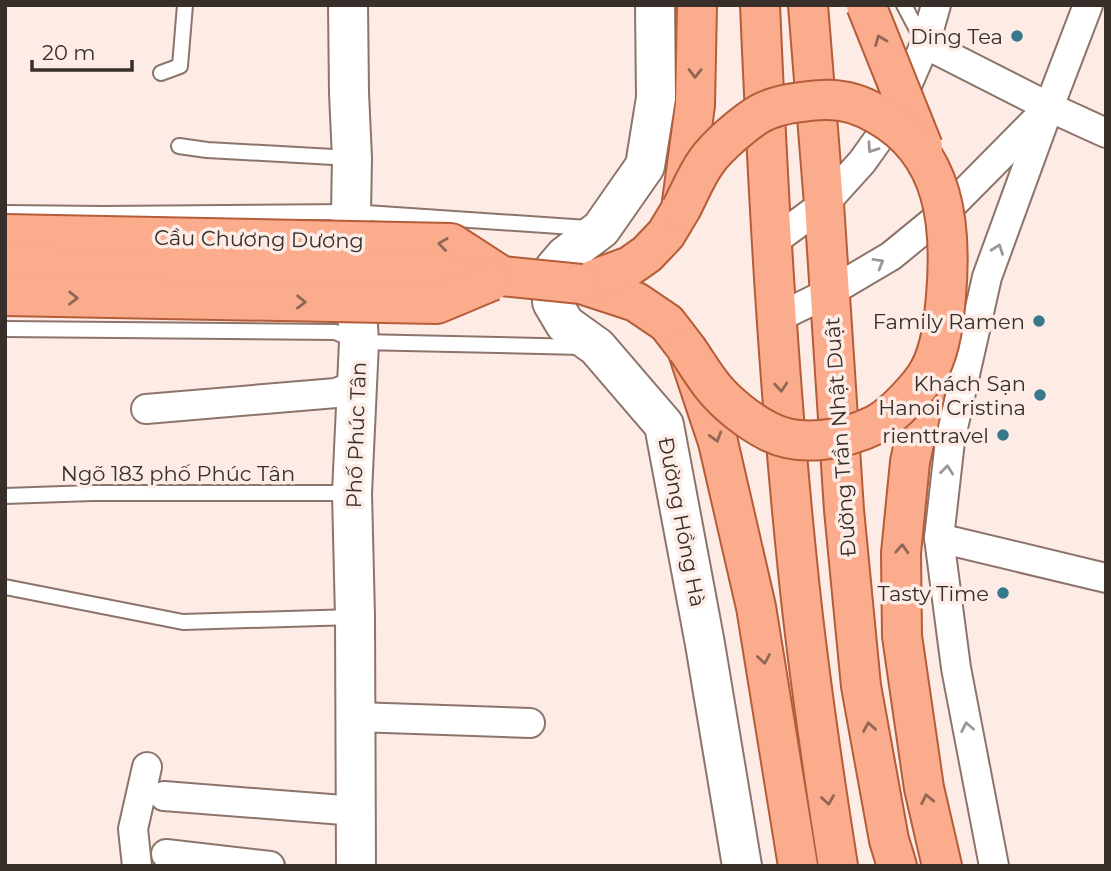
<svg xmlns="http://www.w3.org/2000/svg" width="1111" height="871" viewBox="0 0 1111 871" font-family="Montserrat,sans-serif">
<style>
.lines{fill:none;stroke-linecap:round;stroke-linejoin:round}
.lane-casing{stroke:#8d746b;stroke-width:18}
.street-casing{stroke:#8d746b;stroke-width:32}
.secondary-casing{stroke:#8d746b;stroke-width:42}
.primary-casing{stroke:#b55c38;stroke-width:42}
.lane{stroke:#fff;stroke-width:14}
.street{stroke:#fff;stroke-width:28}
.secondary{stroke:#fff;stroke-width:38}
.primary{stroke:#fbac8c;stroke-width:38}
.primary-bridge-casing{stroke:#b55c38;stroke-width:42;stroke-linecap:butt}
.primary-bridge{stroke:#fbac8c;stroke-width:38}
.oneway{stroke:#906756}
.oneway2{stroke:#9c9694}
.poi-dot{fill:#38788c;stroke:#fdebe5;stroke-width:2.5}
.labels{text-anchor:middle;dominant-baseline:central;stroke-width:7;stroke-linejoin:round;paint-order:stroke}
.poi-label{font-size:21px;fill:#382e2a;stroke:#fdebe5;text-anchor:end}
.street-label{font-size:21px;fill:#382e2a;stroke:#fdebe5}
</style>
<rect width="100%" height="100%" fill="#fdebe5"/>
<g class="lines">
<defs>
<g id="lane">
<path d="M904,5L924,43"/>
<path d="M161,73L180,66L185,5"/>
<path d="M179,146L207,150L351,158"/>
<path d="M5,213L104,214L351,212L588,228"/>
<path d="M5,329L335,332L359,342L583,347"/>
<path d="M5,496L92,493H351"/>
<path d="M5,587L183,622L354,617"/>
</g>
<g id="street">
<path d="M925,44L1049,107L1106,133"/>
<path d="M771,243L824,204L862,162L892,120L925,44L936,5"/>
<path d="M775,319L830,292L891,256L946,211L1042,114"/>
<path d="M146,409L336,393L358,384"/>
<path d="M939,538L1106,578"/>
<path d="M356,717L530,723"/>
<path d="M164,796L356,811"/>
<path d="M166,854L270,866"/>
<path d="M137,866L133,829L147,767"/>
<path d="M994,866L956,668L939,538L950,441L987,277L1049,107L1088,5"/>
</g>
<g id="secondary">
<path d="M348,5L349,93L352,158L351,212L359,342L352,493L355,617L356,866"/>
<path d="M655,5L656,98L645,166L601,229L565,256L554,269L552,302L565,324L597,347L664,425L705,644L742,866"/>
</g>
<g id="primary">
<path d="M760,5C768,191 778,376 797,561C807,663 822,765 838,866"/>
<path d="M808,5L824,204L844,510L861,686L889,840L897,866"/>
<path d="M581,284L636,302L667,323L687,349L718,442L756,607L798,866"/>
<path d="M581,284L630,266L647,254L666,234L681,209L695,105L697,5"/>
<path d="M930,369L910,462L901,553L902,636L924,788L942,866"/>
</g>
</defs>
<use href="#lane" class="lane-casing"/>
<use href="#street" class="street-casing"/>
<use href="#secondary" class="secondary-casing"/>
<use href="#primary" class="primary-casing"/>
<use href="#lane" class="lane"/>
<use href="#street" class="street"/>
<use href="#secondary" class="secondary"/>
<use href="#primary" class="primary"/>
<defs>
<g id="primary-bridge">
<path d="M866,5L923,147"/>
<path d="M681,209C689,194 696,176 706,162C716,147 745,122 761,113C778,104 804,101 823,100C842,99 862,105 878,115C946,153 952,226 946,296C944,320 941,347 930,369C921,386 893,416 875,425C844,440 799,448 768,431C750,422 727,404 714,388C704,376 696,362 687,349"/>
<path d="M5,234L451,243L502,276"/>
<path d="M5,266L502,276L581,284"/>
<path d="M5,296L437,304L492,281"/>
</g>
</defs>
<use href="#primary-bridge" class="primary-bridge-casing"/>
<use href="#primary-bridge" class="primary-bridge"/>
</g>
<defs><path id="oneway-chevron" d="M-2-3.5L2.5 0L-2 3.5" fill="none" stroke-width="1.6" stroke-linecap="round" stroke-linejoin="round" transform="scale(1.75)"/></defs>
<g class="oneway">
<use href="#oneway-chevron" transform="translate(880 40) rotate(-112)"/>
<use href="#oneway-chevron" transform="translate(695 73) rotate(91)"/>
<use href="#oneway-chevron" transform="translate(443 244) rotate(-172)"/>
<use href="#oneway-chevron" transform="translate(73 298) rotate(1)"/>
<use href="#oneway-chevron" transform="translate(301 302) rotate(1)"/>
<use href="#oneway-chevron" transform="translate(781 387) rotate(85)"/>
<use href="#oneway-chevron" transform="translate(716 437) rotate(73)"/>
<use href="#oneway-chevron" transform="translate(902 549) rotate(-87)"/>
<use href="#oneway-chevron" transform="translate(764 659) rotate(81)"/>
<use href="#oneway-chevron" transform="translate(869 727) rotate(-100)"/>
<use href="#oneway-chevron" transform="translate(927 799) rotate(-102)"/>
<use href="#oneway-chevron" transform="translate(828 800) rotate(81)"/>
</g>
<g class="oneway2">
<use href="#oneway-chevron" transform="translate(872 148) rotate(125)"/>
<use href="#oneway-chevron" transform="translate(998 249) rotate(-70)"/>
<use href="#oneway-chevron" transform="translate(879 263) rotate(-30)"/>
<use href="#oneway-chevron" transform="translate(947 470) rotate(-84)"/>
<use href="#oneway-chevron" transform="translate(967 727) rotate(-101)"/>
</g>
<g class="poi-dot">
<circle cx="1017" cy="36" r="7"/>
<circle cx="1039" cy="321" r="7"/>
<circle cx="1040" cy="395" r="7"/>
<circle cx="1003" cy="435" r="7"/>
<circle cx="1003" cy="593" r="7"/>
</g>
<g class="labels">
<g class="poi-label">
<text x="1003" y="36">Ding Tea</text>
<text x="1025" y="321">Family Ramen</text>
<text x="1026" y="383">Khách Sạn<tspan x="1026" dy="24">Hanoi Cristina</tspan></text>
<text x="989" y="435">rienttravel</text>
<text x="989" y="593">Tasty Time</text>
</g>
<g class="street-label">
<text transform="translate(259 239) rotate(1)">Cầu Chương Dương</text>
<text transform="translate(356 435) rotate(-88)">Phố Phúc Tân</text>
<text transform="translate(840 437) rotate(-94)">Đường Trần Nhật Duật</text>
<text x="178" y="473">Ngõ 183 phố Phúc Tân</text>
<text transform="translate(682 522) rotate(79)">Đường Hồng Hà</text>
</g>
</g>
<rect width="1111" height="871" fill="none" stroke="#382e2a" stroke-width="14"/>
<path d="M32 60v10h100v-10" fill="none" stroke="#382e2a" stroke-width="3.5"/>
<text x="42" y="60" font-size="21" fill="#382e2a" stroke="#fdebe5" stroke-width="5" paint-order="stroke">20 m</text>
</svg>
